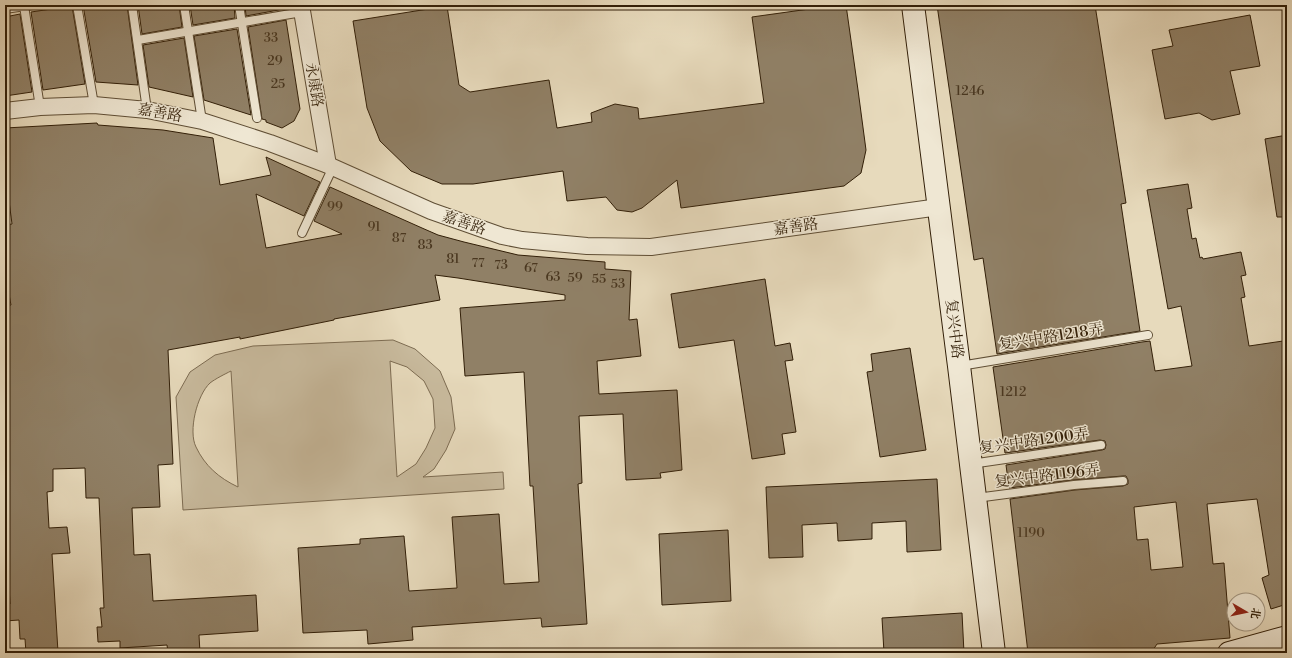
<svg xmlns="http://www.w3.org/2000/svg" width="1292" height="658" viewBox="0 0 1292 658" font-family="'Libre Bodoni','Noto Serif SC',serif">
<style>
.green{fill:#c8ba9d;stroke:#7d6c52;fill-rule:evenodd}
.building{fill:#908066;stroke:#321f08;fill-rule:evenodd}
.lines{fill:none;stroke-linecap:round;stroke-linejoin:round}
.service-casing{stroke:#5f4e35;stroke-width:10}
.minor-casing{stroke:#5f4e35;stroke-width:18}
.secondary-casing{stroke:#321f08;stroke-width:24}
.service{stroke:#efe7d3;stroke-width:8}
.minor{stroke:#efe7d3;stroke-width:16}
.secondary{stroke:#efe7d3;stroke-width:22}
.labels{text-anchor:middle;dominant-baseline:central;stroke-width:3;stroke-linejoin:round;paint-order:stroke}
.number-label{font-size:13px;fill:#4a3720}
.street-label{font-size:15px;fill:#321f08;stroke:#efe7d3}
</style>
<rect width="100%" height="100%" fill="#e7dabc"/>
<filter id="stains"><feTurbulence type="fractalNoise" baseFrequency=".005" numOctaves="4"/><feColorMatrix values="0 0 0 0 .2 0 0 0 0 .09 0 0 0 0 .02 0 0 0 .5 -.17"/></filter>
<radialGradient id="worn" r=".72"><stop offset=".6" stop-color="#630" stop-opacity="0"/><stop offset="1" stop-color="#630" stop-opacity=".3"/></radialGradient>
<path class="green" d="M393,340L415,349L440,371L451,397L455,429L446,450L434,469L423,477L503,472L504,489L183,510L176,397L190,372L215,355L253,346ZM390,361L407,367L424,381L433,399L435,428L426,448L416,464L397,477ZM231,371L238,486V487C219,478 205,466 196,447C188,431 197,395 210,383C215,379 225,374 231,371Z"/>
<g class="building">
<path d="M83,5H127L138,85L96,82Z"/>
<path d="M138,5H179L182,27L142,34Z"/>
<path d="M190,5H234L235,18L193,25Z"/>
<path d="M245,5H284V9L246,16Z"/>
<path d="M838,5H846L858,90L866,150L861,173L844,186L681,208L677,180L642,208L632,212L617,210L606,197L567,201L563,171L473,184H442L411,171L380,141L367,108L353,21L447,6L459,85L470,92L549,80L557,128L592,122L591,113L615,104L638,108L639,119L764,103L752,17Z"/>
<path d="M937,5H1095L1126,203L1121,204L1140,331L997,354L983,258L974,260Z"/>
<path d="M72,6L85,84L43,90L31,12Z"/>
<path d="M20,14L32,92L5,96V17Z"/>
<path d="M1250,15L1260,66L1230,71L1240,114L1212,120L1199,113L1165,119L1152,50L1173,46L1169,30Z"/>
<path d="M286,20L300,109L294,121L282,128L266,122V120L262,119L248,27Z"/>
<path d="M237,29L251,115L204,100L194,36Z"/>
<path d="M184,38L193,97L149,87L143,45Z"/>
<path d="M97,123L98,125L163,130L213,138L220,185L271,175L266,157L320,182L304,216L256,194L266,248L342,234L314,221L330,187L422,228L438,235L464,242L518,255L605,262V269L631,271L629,320L637,319L641,356L597,361L599,394L677,390L682,470L660,473L661,478L626,480L623,414L579,416L582,483L578,484L587,624L542,627L541,618L412,627L413,640L368,644L367,630L303,633L298,548L360,544V539L404,536L409,591L457,588L452,517L499,514L504,584L539,582L533,486H530L524,372L465,376L460,308L565,300V295L458,278L435,275L440,300L334,319V320L240,339V337L168,350L173,464L158,465L160,507L132,508L134,555L150,554L153,601L256,595L258,631L199,635L200,653H168L167,645L120,648V641L98,642L97,627H102L100,608H104L99,498H86L85,468L53,469V491L47,492L49,528L67,527L70,553L52,554L58,652L26,653L25,639H20L19,620L5,621V604H10L5,516V306L11,305L5,273V225L12,224L5,170V128Z"/>
<path d="M1287,135V217H1277L1265,139Z"/>
<path d="M1188,184L1192,208L1187,209L1192,239L1196,238L1200,258L1202,257L1203,259L1241,252L1246,275L1241,276L1245,297L1241,298L1249,346L1283,341L1287,366V449H1285L1287,470V604L1271,609L1262,578L1269,575L1257,499L1207,504L1213,564L1224,563L1230,638L1157,644L1151,653H1028L1010,499L1075,490L1123,486L1128,484V480L1126,476H1123L1073,480L1009,488L1006,465L1102,450L1105,449L1106,445L1105,441L1100,440L1005,453L993,367L1142,342L1150,341L1155,371L1192,366L1181,306L1168,309L1147,190ZM1176,502L1183,567L1151,570L1148,539L1137,540L1134,507Z"/>
<path d="M765,279L775,346L790,343L793,360L785,361L796,432L782,434L785,454L752,459L734,340L679,348L671,294Z"/>
<path d="M910,348L926,450L880,457L867,372L873,371L871,354Z"/>
<path d="M937,479L941,550L907,552L906,521L872,523V539L838,541L837,523L802,525L803,557L769,558L766,487Z"/>
<path d="M728,530L731,601L662,605L659,534Z"/>
<path d="M962,613L964,653H884L882,618Z"/>
</g>
<g class="lines">
<defs>
<g id="service">
<path d="M77,5L94,105"/>
<path d="M132,5L147,110"/>
<path d="M184,5L202,121"/>
<path d="M239,5L257,118"/>
<path d="M24,6L40,107"/>
<path d="M5,9L32,5"/>
<path d="M138,40L302,12"/>
<path d="M302,233L333,167"/>
<path d="M960,366L1148,335"/>
<path d="M971,464L1101,445"/>
<path d="M976,498L1074,485L1123,481"/>
</g>
<g id="minor">
<path d="M301,5L328,165"/>
<path d="M5,111L40,107L94,105L147,110L202,121L270,143L328,165L431,211L502,236L522,240L587,246L651,247L939,207"/>
</g>
<g id="secondary">
<path d="M913,5L959,366L994,653"/>
<path d="M1229,653L1287,637"/>
</g>
</defs>
<use href="#service" class="service-casing"/>
<use href="#minor" class="minor-casing"/>
<use href="#secondary" class="secondary-casing"/>
<use href="#service" class="service"/>
<use href="#minor" class="minor"/>
<use href="#secondary" class="secondary"/>
</g>
<g class="labels">
<g class="number-label">
<text x="271" y="38">33</text>
<text x="275" y="61">29</text>
<text x="278" y="84">25</text>
<text x="970" y="91">1246</text>
<text x="335" y="207">99</text>
<text x="374" y="227">91</text>
<text x="399" y="238">87</text>
<text x="425" y="245">83</text>
<text x="453" y="259">81</text>
<text x="478" y="263">77</text>
<text x="501" y="265">73</text>
<text x="531" y="268">67</text>
<text x="553" y="277">63</text>
<text x="575" y="278">59</text>
<text x="599" y="279">55</text>
<text x="618" y="284">53</text>
<text x="1013" y="392">1212</text>
<text x="1031" y="533">1190</text>
</g>
<g class="street-label">
<text transform="translate(314 85) rotate(81)">永康路</text>
<text transform="translate(160 113) rotate(10)">嘉善路</text>
<text transform="translate(464 223) rotate(19)">嘉善路</text>
<text transform="translate(796 227) rotate(-8)">嘉善路</text>
<text transform="translate(954 329) rotate(83)">复兴中路</text>
<text transform="translate(1051 337) rotate(-9)">复兴中路1218弄</text>
<text transform="translate(1034 441) rotate(-8)">复兴中路1200弄</text>
<text transform="translate(1047 476) rotate(-7)">复兴中路1196弄</text>
</g>
</g>
<rect width="1292" height="658" fill="none" stroke="#e7dabc" stroke-width="20"/>
<rect x="6" y="6" width="1280" height="646" fill="none" stroke="#321f08" stroke-width="2"/>
<rect x="10" y="10" width="1272" height="638" fill="none" stroke="#321f08"/>
<g transform="translate(1246 612) rotate(99)"><circle r="19" fill="#efe7d3" stroke="#a39782"/>
<path d="M0-3L7 15L0 10L-7 15Z" fill="#8f2418"/>
<text y="-6" font-size="11" font-weight="bold" text-anchor="middle" fill="#321f08">北</text>
</g>
<rect width="100%" height="100%" filter="url(#stains)"/>
<rect width="100%" height="100%" fill="url(#worn)"/>
</svg>
